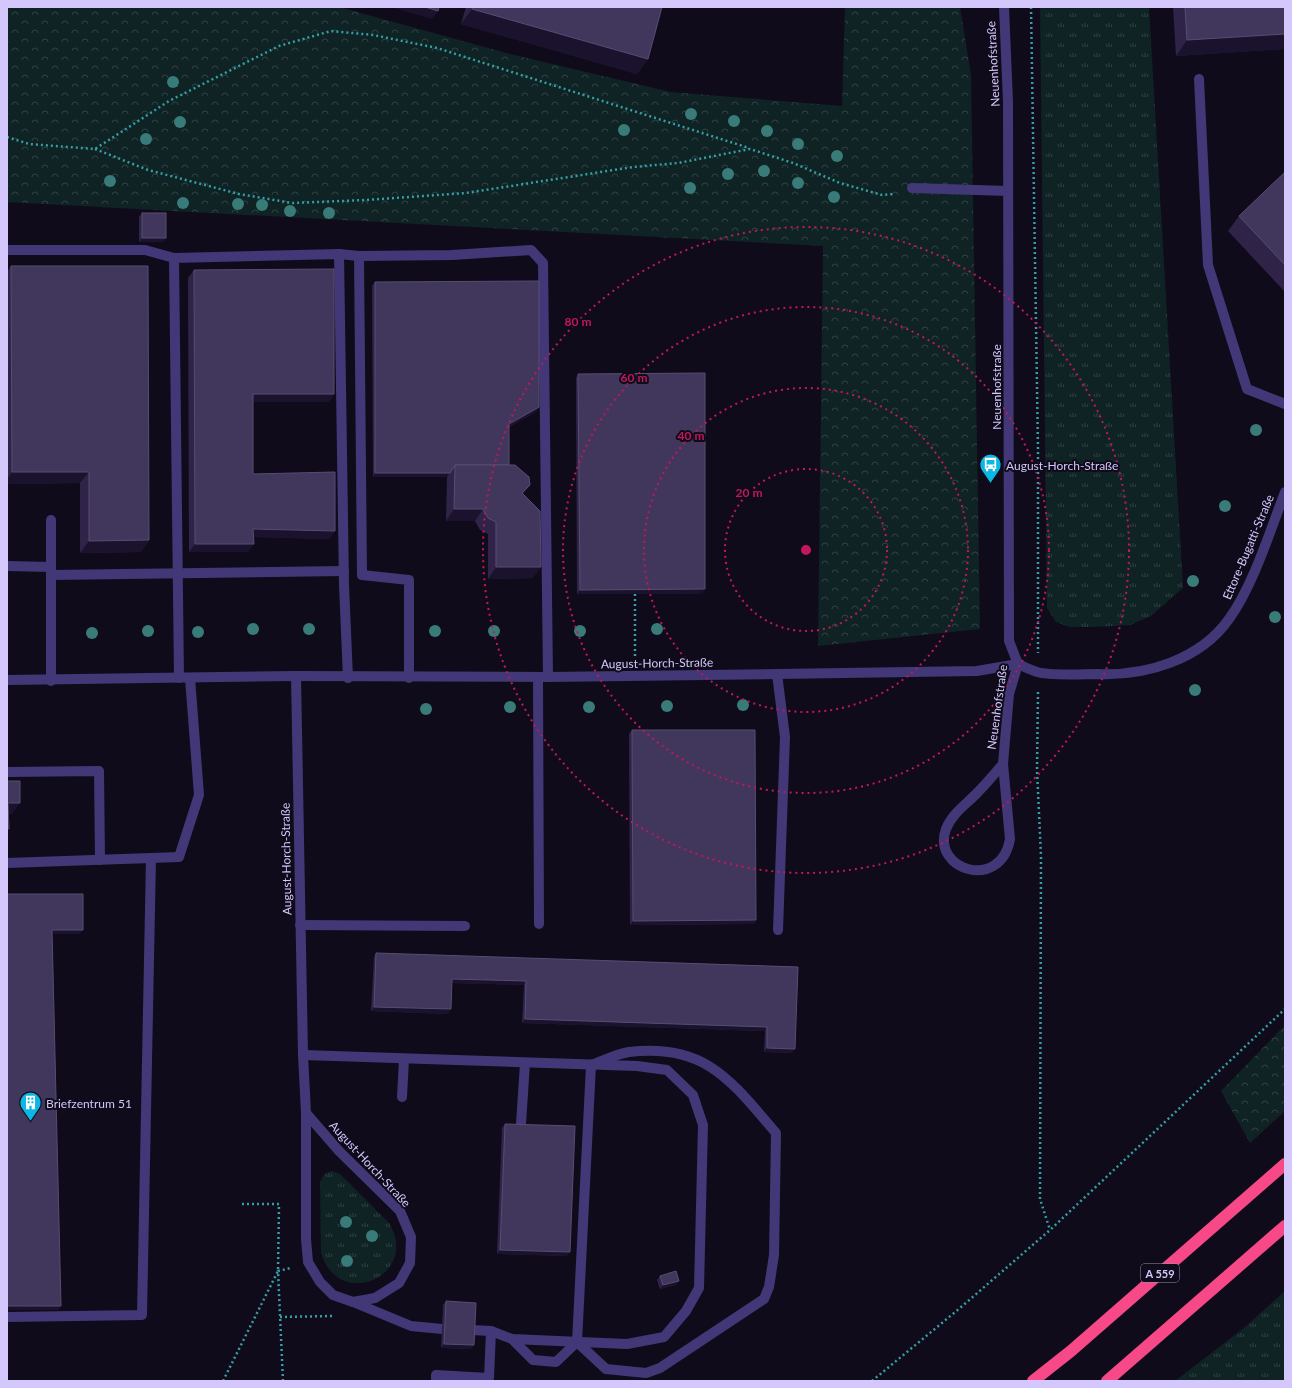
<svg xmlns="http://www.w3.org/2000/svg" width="1292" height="1388" viewBox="0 0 1292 1388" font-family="Lato,sans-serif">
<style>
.grass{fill:url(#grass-tufts)}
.forest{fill:url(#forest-crowns)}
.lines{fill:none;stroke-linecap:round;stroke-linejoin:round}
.path{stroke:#32a0a6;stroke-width:2.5;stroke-dasharray:2 3;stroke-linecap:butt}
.service{stroke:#423877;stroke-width:10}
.minor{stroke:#423877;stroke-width:10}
.motorway{stroke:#f74888;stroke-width:12}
.tree{fill:#387b79}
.wall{fill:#2f2448}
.shaded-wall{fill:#1b132d}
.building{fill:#41365b;stroke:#584c74}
.ring{fill:none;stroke:#c2185b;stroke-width:2;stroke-dasharray:2 4}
.labels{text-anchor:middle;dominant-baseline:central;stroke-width:4;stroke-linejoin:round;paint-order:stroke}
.shield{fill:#100b1a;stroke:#988fb8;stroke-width:1}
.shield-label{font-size:11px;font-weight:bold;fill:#d3c7fc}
.street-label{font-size:12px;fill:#d3c7fc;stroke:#100b1a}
.poi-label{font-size:12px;fill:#d3c7fc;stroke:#100b1a;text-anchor:start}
.centre{fill:#c2185b;stroke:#100b1a;stroke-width:2}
.ring-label{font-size:12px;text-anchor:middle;font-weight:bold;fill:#c2185b;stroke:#100b1a;stroke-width:4;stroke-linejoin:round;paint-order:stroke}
</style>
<defs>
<pattern id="grass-tufts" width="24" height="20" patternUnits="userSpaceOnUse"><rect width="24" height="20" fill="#0f2224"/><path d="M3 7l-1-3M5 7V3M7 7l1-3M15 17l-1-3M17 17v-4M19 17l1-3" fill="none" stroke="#314145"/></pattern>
<pattern id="forest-crowns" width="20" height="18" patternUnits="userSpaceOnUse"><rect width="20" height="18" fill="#0f2224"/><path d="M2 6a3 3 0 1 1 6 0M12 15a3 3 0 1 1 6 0" fill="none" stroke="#314145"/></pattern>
</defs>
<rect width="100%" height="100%" fill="#100b1a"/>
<g class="grass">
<path d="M1040,7H1149L1183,588L1151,616L1130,625L1095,627H1070L1056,622L1047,608Z"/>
<path d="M332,1171L340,1174L389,1223C421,1275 339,1312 321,1253L320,1182L324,1174Z"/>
<path d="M1285,1291V1381H1175L1245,1327Z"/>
</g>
<g class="forest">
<path d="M7,7H339L510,54L671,92L842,106L845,7H960L971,75L980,629L818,646L823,246L7,202Z"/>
<path d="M1285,1025V1111L1250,1143L1221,1091Z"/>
</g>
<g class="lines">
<g class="path">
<path d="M1031,7L1038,450V653"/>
<path d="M7,137L29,144L95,149L169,101L279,46L331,31L373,35L437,48L749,148"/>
<path d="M95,149L148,170L239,194L292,203L366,200L466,193L633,167L678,163L750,149L793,163L840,183L882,195L894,194"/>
<path d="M635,594V658"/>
<path d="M1038,692L1037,770L1041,856L1040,1199L1050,1230"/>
<path d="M280,1317L332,1316"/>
<path d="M223,1381L278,1271L279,1204H239"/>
<path d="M283,1381L278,1271L291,1268"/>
<path d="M872,1381L960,1308L1050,1230L1285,1009"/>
</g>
<g class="service">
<path d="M1199,79L1208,265L1247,389L1285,404"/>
<path d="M912,188L1008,191"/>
<path d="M7,250H145L174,258"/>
<path d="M339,254L359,256"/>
<path d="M51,520V681"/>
<path d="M7,566L51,567"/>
<path d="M51,575L344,571"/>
<path d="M777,674L785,737L778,930"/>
<path d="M538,677L539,924"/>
<path d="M179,678L174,258L339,254L344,585L348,678"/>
<path d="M409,678V580L362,575L359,256L452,255L531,250L543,263L548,677"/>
<path d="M7,772L99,771L100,860"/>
<path d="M151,858L179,857L199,795L190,678"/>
<path d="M7,863L151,858L142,1315L7,1317"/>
<path d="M300,925L465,926"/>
<path d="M303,1055L637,1066L667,1070L693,1095L703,1125L699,1288L686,1311L664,1337L627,1344L512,1339L491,1331L472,1330"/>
<path d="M402,1097L404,1059"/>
<path d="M521,1124L525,1063"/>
<path d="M353,1302L411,1326L442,1329"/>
<path d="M512,1339L533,1360L556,1362L577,1342L591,1065C603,1061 616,1054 629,1052C706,1043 731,1081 776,1133L774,1255L769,1287L764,1299L660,1368L646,1373L606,1369L577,1342"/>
<path d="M436,1381V1375L489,1378L491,1331"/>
</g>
<g class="minor">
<path d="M1018,664C1024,667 1031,670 1037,672C1050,676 1082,674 1098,674C1146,676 1200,660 1229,619C1253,586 1270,531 1285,492"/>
<path d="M296,676L303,1055L306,1113V1239L308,1262L320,1282L333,1295L353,1302L375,1298L399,1283L410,1263L411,1237L400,1211L339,1151L306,1113"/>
<path d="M7,680L296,676L548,677L777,674L977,671L1018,664"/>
<path d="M1003,764L1009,694L1018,664L1009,641L1008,102L1004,7"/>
<path d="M1003,764L1010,839C1001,892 931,870 946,829C952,813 967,804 978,792C987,783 995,773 1003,764Z"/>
</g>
<g class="motorway">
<path d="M1033,1381L1071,1351L1285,1164"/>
<path d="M1107,1381L1285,1226"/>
</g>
</g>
<g class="tree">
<circle cx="173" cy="82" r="6"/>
<circle cx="691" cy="114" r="6"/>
<circle cx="734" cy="121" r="6"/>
<circle cx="180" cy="122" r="6"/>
<circle cx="624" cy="130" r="6"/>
<circle cx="767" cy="131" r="6"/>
<circle cx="146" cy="139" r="6"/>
<circle cx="798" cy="144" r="6"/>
<circle cx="837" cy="156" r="6"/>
<circle cx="764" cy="171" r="6"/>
<circle cx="728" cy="174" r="6"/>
<circle cx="110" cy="181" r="6"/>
<circle cx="798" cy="183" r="6"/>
<circle cx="690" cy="188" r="6"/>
<circle cx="834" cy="197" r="6"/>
<circle cx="183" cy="203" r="6"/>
<circle cx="238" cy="204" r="6"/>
<circle cx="262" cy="205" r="6"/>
<circle cx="290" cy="211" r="6"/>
<circle cx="329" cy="213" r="6"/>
<circle cx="1256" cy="430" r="6"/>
<circle cx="1225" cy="506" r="6"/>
<circle cx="1193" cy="581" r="6"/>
<circle cx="1275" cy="617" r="6"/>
<circle cx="253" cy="629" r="6"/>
<circle cx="309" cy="629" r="6"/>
<circle cx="657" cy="629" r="6"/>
<circle cx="148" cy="631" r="6"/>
<circle cx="435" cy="631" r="6"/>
<circle cx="494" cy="631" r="6"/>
<circle cx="580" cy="631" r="6"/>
<circle cx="198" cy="632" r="6"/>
<circle cx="92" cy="633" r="6"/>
<circle cx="1195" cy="690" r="6"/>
<circle cx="743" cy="705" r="6"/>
<circle cx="667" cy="706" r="6"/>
<circle cx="510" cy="707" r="6"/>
<circle cx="589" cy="707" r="6"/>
<circle cx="426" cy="709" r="6"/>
<circle cx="346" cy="1222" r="6"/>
<circle cx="372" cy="1236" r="6"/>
<circle cx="347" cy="1261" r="6"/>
</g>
<g class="wall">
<path d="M466,7H662L648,59L637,74L461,24Z"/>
<path d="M1173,7H1285V50L1284,49L1176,56Z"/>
<path d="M1285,172V292L1228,231L1239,216Z"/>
<path d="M142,213L166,238L163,242H139V217Z"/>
<path d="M11,266L149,540L141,552L80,553V483L7,484V272Z"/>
<path d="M194,270L334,394L329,402H253V474L330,539L253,537L248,552H189L188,278Z"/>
<path d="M375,282L537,411L509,427V465L530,485L523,494L533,578L488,579V534L480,530L475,521H446L447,477H373L372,286Z"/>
<path d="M578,374L702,593L577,594L576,378Z"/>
<path d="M632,730L756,920L754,924L630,925L629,734Z"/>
<path d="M376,953L798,967L792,1053L764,1052L765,1031L522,1023L524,985L452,983L448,1014L371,1011L374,957Z"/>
<path d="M505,1124L567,1256L497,1254L502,1128Z"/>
<path d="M660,1276L679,1281L676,1285L660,1289L657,1280Z"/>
<path d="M446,1301L474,1345L471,1349L441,1348L443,1305Z"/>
</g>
<g class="shaded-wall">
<path d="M391,7H425L438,11L432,19Z"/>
<path d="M472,9L648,59L637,74L461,24Z"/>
<path d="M1285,34V47L1284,49L1176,56L1187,40Z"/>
<path d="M142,238H166L163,242H139Z"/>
<path d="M253,394H334L329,402H247Z"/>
<path d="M539,407L537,411L506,428L509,424Z"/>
<path d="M12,472H89L80,483L7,484V479Z"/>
<path d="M375,473H450L447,477H373Z"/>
<path d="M530,485L521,497L522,493Z"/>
<path d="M454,509H483L475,521H446Z"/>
<path d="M253,529L335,531L330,539L247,537Z"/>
<path d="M149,540L141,552L80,553L89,541Z"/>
<path d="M195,544H254L248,552H189Z"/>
<path d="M496,567H541L533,578L488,579Z"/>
<path d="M705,589L702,593L698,594H577L580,590Z"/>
<path d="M8,803H20L12,814L7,815Z"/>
<path d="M756,920L754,924L630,925L633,921Z"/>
<path d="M52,930H83L80,934H49Z"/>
<path d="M452,979L526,981L524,985L449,983Z"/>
<path d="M374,1007L451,1009L448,1014L371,1011Z"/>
<path d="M525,1019L767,1027L765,1031L522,1023Z"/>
<path d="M767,1048L795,1049L792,1053L764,1052Z"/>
<path d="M500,1250L570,1252L567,1256L497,1254Z"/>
<path d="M679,1281L676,1285L660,1289L663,1285Z"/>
<path d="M7,1306H61L58,1310H7Z"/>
<path d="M444,1344L474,1345L471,1349L441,1348Z"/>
</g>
<g class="building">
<path d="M425,7H439L438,11Z"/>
<path d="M473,7H662L648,59L472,9Z"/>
<path d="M1185,7H1285V34L1187,40Z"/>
<path d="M1285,172V265L1239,216Z"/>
<rect x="142" y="213" width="24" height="25"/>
<path d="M11,266H148L149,540L89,541V472H12Z"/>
<path d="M334,269V394H253V474L335,472V531L253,529L254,544H195L194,270Z"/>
<path d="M539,281V407L509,424V465H455L450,473H375V282Z"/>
<path d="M705,373V589L580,590L578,374Z"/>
<path d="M455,465H515L529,477L530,485L522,493L540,511L541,567H496V522L488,518L483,509H454Z"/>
<path d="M632,730H755L756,920L633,921Z"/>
<path d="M7,781H20V803H8L9,829H7Z"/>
<path d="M7,894H83V930H52L61,1306H7Z"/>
<path d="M376,953L798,967L795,1049L767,1048V1027L525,1019L526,981L452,979L451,1009L374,1007Z"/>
<path d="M505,1124L575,1126L570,1252L500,1250Z"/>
<path d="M676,1271L679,1281L663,1285L660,1276Z"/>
<path d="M446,1301L476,1303L474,1345L444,1344Z"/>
</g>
<g class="ring">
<circle cx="806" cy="550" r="81"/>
<circle cx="806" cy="550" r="162"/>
<circle cx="806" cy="550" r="243"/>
<circle cx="806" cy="550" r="323"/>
</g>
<defs>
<symbol id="bus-pin" viewBox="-11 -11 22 30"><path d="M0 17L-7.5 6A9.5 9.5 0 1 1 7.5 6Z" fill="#0bb7e5" stroke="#100b1a"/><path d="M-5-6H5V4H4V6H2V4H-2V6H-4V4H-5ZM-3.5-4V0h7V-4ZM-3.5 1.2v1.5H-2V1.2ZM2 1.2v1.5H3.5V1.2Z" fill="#fff"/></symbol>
<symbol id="building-pin" viewBox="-11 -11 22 30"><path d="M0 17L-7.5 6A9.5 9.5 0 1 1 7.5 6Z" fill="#0bb7e5" stroke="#100b1a"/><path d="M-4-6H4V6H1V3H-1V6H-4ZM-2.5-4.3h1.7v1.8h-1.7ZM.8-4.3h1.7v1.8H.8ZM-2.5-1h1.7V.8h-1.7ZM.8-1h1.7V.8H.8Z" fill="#fff"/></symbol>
</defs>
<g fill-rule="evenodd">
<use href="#bus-pin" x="978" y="452" width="25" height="34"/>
<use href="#building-pin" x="18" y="1090" width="25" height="34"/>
</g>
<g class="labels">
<rect class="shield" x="1141" y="1264" width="38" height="18" rx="3"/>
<g class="shield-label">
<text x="1160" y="1273">A 559</text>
</g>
<g class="street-label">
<text transform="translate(993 64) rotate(-93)">Neuenhofstraße</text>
<text transform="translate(996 387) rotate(-90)">Neuenhofstraße</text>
<text transform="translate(1248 547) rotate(-67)">Ettore-Bugatti-Straße</text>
<text transform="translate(657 663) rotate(-1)">August-Horch-Straße</text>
<text transform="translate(997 707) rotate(-82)">Neuenhofstraße</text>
<text transform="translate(286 859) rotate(-91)">August-Horch-Straße</text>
<text transform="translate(370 1164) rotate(47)">August-Horch-Straße</text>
</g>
<g class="poi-label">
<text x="1006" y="465">August-Horch-Straße</text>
<text x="46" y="1103">Briefzentrum 51</text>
</g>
</g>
<circle cx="806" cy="550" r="6" class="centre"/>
<g class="ring-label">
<text x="578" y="326">80 m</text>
<text x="634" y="382">60 m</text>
<text x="691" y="440">40 m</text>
<text x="749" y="497">20 m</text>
</g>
<rect width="1292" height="1388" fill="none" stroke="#d3c7fc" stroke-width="16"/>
</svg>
